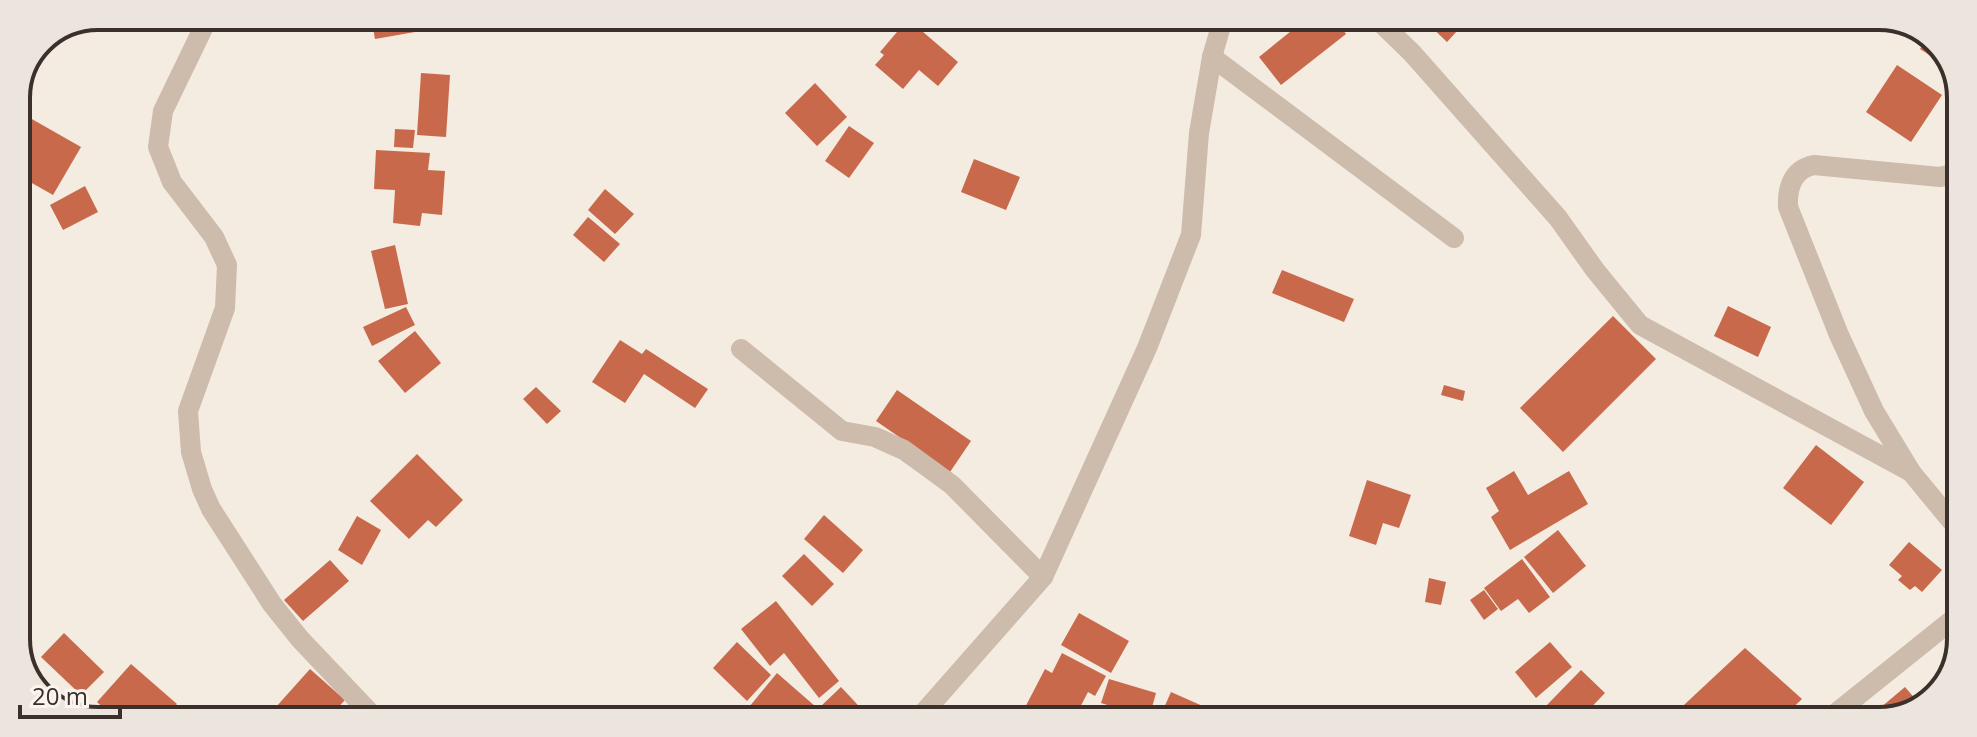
<svg xmlns="http://www.w3.org/2000/svg" width="1977" height="737" viewBox="0 0 1977 737" font-family="'Open Sans',sans-serif">
<style>
.building{fill:#c8694b}
.lines{fill:none;stroke-linecap:round;stroke-linejoin:round}
.minor{stroke:#cdbbac;stroke-width:20}
.rim{fill:none;stroke:#3b302b;stroke-width:4}
</style>
<rect width="100%" height="100%" fill="#f4ebe1"/>
<g class="building">
<path d="M371,17H413L415,32L375,39Z"/>
<path d="M908,19L958,62L938,86L919,70L903,89L875,65L884,55L880,52Z"/>
<path d="M1306,19H1335L1346,34L1281,85L1259,57Z"/>
<path d="M1423,19H1468L1447,42Z"/>
<path d="M1929,37L1944,48L1952,70L1920,49Z"/>
<path d="M1897,65L1942,95L1911,142L1866,112Z"/>
<path d="M421,73L450,75L446,137L417,135Z"/>
<path d="M815,83L847,117L817,146L785,113Z"/>
<path d="M16,110L81,147L53,195L16,174Z"/>
<path d="M849,126L874,143L849,178L825,161Z"/>
<path d="M395,129L415,130L413,148L394,147Z"/>
<path d="M376,150L430,153L428,170L445,171L442,215L422,213L420,226L393,223L395,190L374,189Z"/>
<path d="M974,159L1020,177L1006,210L961,192Z"/>
<path d="M85,186L98,212L63,230L50,205Z"/>
<path d="M605,189L634,214L615,234L588,210Z"/>
<path d="M588,217L620,244L604,262L573,235Z"/>
<path d="M395,245L408,304L385,309L371,251Z"/>
<path d="M1282,270L1354,299L1344,322L1272,293Z"/>
<path d="M1728,306L1771,327L1758,357L1714,336Z"/>
<path d="M406,307L415,325L372,346L363,327Z"/>
<path d="M1613,316L1656,359L1563,452L1520,408Z"/>
<path d="M415,331L441,363L405,393L378,361Z"/>
<path d="M620,340L642,354L646,349L708,389L695,408L644,374L625,403L592,382Z"/>
<path d="M1444,385L1465,391L1463,401L1441,395Z"/>
<path d="M536,387L561,411L547,424L523,399Z"/>
<path d="M897,390L971,441L950,472L876,421Z"/>
<path d="M1816,445L1864,482L1831,525L1783,488Z"/>
<path d="M417,454L463,500L436,527L428,520L409,539L370,501Z"/>
<path d="M1514,471L1528,495L1569,471L1588,504L1510,550L1491,517L1499,511L1486,488Z"/>
<path d="M1367,480L1411,495L1399,528L1383,523L1376,545L1349,536Z"/>
<path d="M824,515L863,550L843,573L804,539Z"/>
<path d="M357,516L381,530L362,565L338,550Z"/>
<path d="M1558,530L1586,566L1553,593L1524,557Z"/>
<path d="M1909,542L1942,570L1922,592L1915,586L1910,590L1898,580L1902,576L1889,565Z"/>
<path d="M804,554L834,584L812,606L782,576Z"/>
<path d="M1522,559L1550,597L1529,613L1518,599L1501,611L1484,588Z"/>
<path d="M330,560L349,581L303,621L284,600Z"/>
<path d="M1429,578L1446,582L1441,605L1425,602Z"/>
<path d="M1484,590L1498,609L1484,620L1470,600Z"/>
<path d="M776,601L839,681L819,698L784,653L770,666L741,629Z"/>
<path d="M1079,613L1129,641L1111,673L1061,645Z"/>
<path d="M64,633L104,672L81,695L41,657Z"/>
<path d="M737,642L771,675L747,701L713,668Z"/>
<path d="M1550,642L1572,667L1536,698L1515,672Z"/>
<path d="M1745,648L1802,699L1779,721L1673,720L1670,718Z"/>
<path d="M1062,653L1106,676L1095,696L1088,692L1074,719H1019L1045,669L1052,673Z"/>
<path d="M131,664L177,704L165,717H113L97,702Z"/>
<path d="M310,669L345,700L329,717H267Z"/>
<path d="M1581,670L1605,693L1579,720H1561L1546,706Z"/>
<path d="M777,673L824,714L820,718H752L745,712Z"/>
<path d="M1109,679L1156,693L1149,718L1101,703Z"/>
<path d="M841,687L870,718H832L821,706Z"/>
<path d="M1905,687L1923,708L1889,718L1880,708Z"/>
<path d="M1171,692L1232,719H1159Z"/>
</g>
<g class="lines">
<g class="minor">
<path d="M209,16L163,111L158,147L172,182L214,237L227,265L225,308L188,411L191,452L202,489L211,509L272,604L300,639L374,717"/>
<path d="M1377,19L1412,53L1558,218L1595,270L1640,325L1911,472L1958,529"/>
<path d="M1212,57L1454,238"/>
<path d="M741,349L842,431L875,437L904,450L952,485L1043,577"/>
<path d="M1911,472L1874,411L1839,335L1788,207C1787,187 1793,169 1814,165L1940,177L1960,172"/>
<path d="M918,719L1043,577L1147,348L1191,235L1199,133L1212,57L1223,19"/>
<path d="M1826,721L1957,616"/>
</g>
</g>
<path d="M0 0H1977V737H0ZM98 30H1879A68 68 0 0 1 1947 98V639A68 68 0 0 1 1879 707H98A68 68 0 0 1 30 639V98A68 68 0 0 1 98 30Z" fill="#ece5de" fill-rule="evenodd"/>
<path class="rim" d="M98 30H1879A68 68 0 0 1 1947 98V639A68 68 0 0 1 1879 707H98A68 68 0 0 1 30 639V98A68 68 0 0 1 98 30Z"/>
<path d="M20 705v12h100v-12" fill="none" stroke="#3b302b" stroke-width="4"/>
<text x="32" y="705" font-size="24" fill="#3b302b" stroke="#fbf5ee" stroke-width="6" paint-order="stroke">20 m</text>
</svg>
